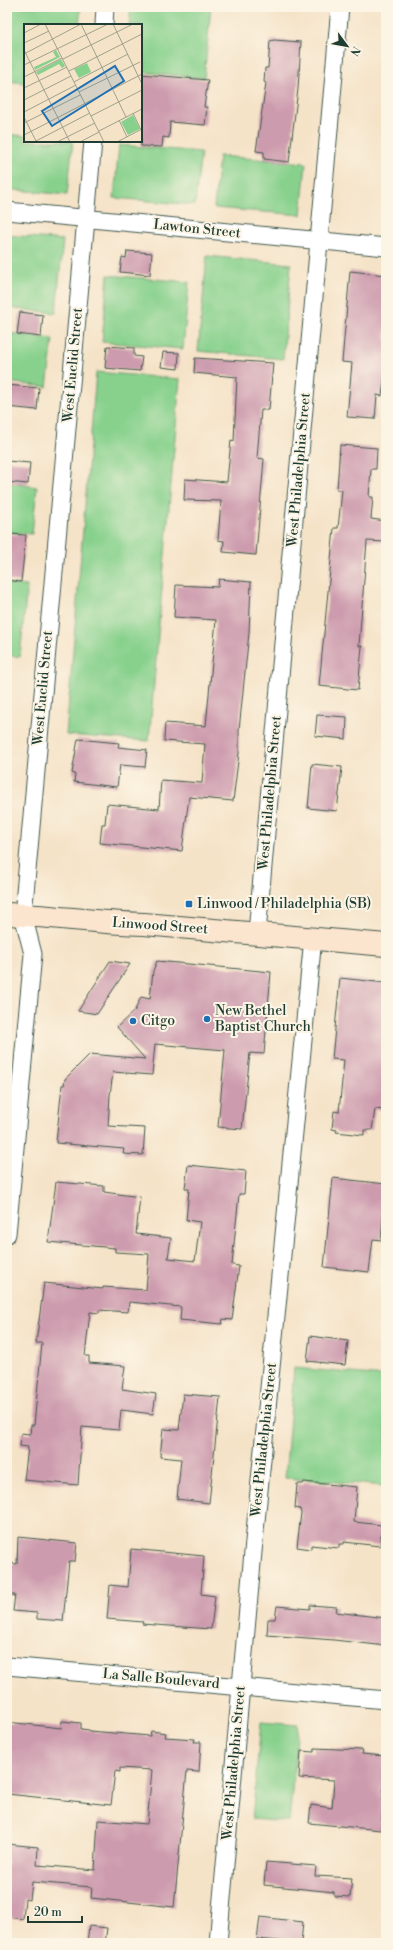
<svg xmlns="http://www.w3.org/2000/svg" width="393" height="1950" viewBox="0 0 393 1950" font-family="'Libre Bodoni',serif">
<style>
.green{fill:#88d18d;stroke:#548760}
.building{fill:#cd9bae}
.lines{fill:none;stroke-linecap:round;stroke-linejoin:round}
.street-casing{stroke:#3f564a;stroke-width:19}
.secondary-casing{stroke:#3f564a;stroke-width:24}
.street{stroke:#fff;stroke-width:17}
.secondary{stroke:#fce5cf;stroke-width:22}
.poi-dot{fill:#1f6fb2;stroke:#fcf5e5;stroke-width:1.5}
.labels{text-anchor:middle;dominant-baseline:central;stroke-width:4;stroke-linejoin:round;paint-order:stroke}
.street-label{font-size:14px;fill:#1f3d34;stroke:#fcf5e5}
.poi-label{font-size:14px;fill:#1f3d34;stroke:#fcf5e5;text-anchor:start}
.inset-road{fill:none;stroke:#9fa18d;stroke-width:1}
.view{fill:#1f6fb2;fill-opacity:0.15;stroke:#1f6fb2;stroke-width:2}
.inset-edge{fill:none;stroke:#1f3d34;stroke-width:2}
</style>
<rect width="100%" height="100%" fill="#fcf5e5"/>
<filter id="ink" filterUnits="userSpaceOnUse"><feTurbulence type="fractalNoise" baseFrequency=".025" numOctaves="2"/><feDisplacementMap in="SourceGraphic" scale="8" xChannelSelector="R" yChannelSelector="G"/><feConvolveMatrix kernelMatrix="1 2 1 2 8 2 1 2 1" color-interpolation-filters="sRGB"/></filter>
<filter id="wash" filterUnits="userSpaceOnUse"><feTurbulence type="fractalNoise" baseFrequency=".012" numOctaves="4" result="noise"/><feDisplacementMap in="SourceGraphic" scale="16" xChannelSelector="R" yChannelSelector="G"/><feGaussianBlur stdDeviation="0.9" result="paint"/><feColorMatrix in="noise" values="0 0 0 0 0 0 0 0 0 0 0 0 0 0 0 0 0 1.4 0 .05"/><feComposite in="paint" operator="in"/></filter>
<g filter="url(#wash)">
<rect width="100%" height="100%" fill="#f5e3c8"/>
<g class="green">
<path d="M7,7H81L79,25H25V83L7,81Z"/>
<path d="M131,7H211L204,78L141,72V25H129Z"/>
<path d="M7,134L25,136V141H73L67,195L7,189Z"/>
<path d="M119,145L201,152L195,205L114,198Z"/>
<path d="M219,156L306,163L301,215L214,208Z"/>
<path d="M7,235L63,240L56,313L7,308Z"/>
<path d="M207,256L291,264L283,359L198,351Z"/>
<path d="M108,275L189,282L183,349L102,342Z"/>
<path d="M7,333L53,339L47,387L7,382Z"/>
<path d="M96,372L180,379L149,741L66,735Z"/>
<path d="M7,483L37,487L32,534L7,532Z"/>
<path d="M7,584L27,586L20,657L7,655Z"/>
<path d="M294,1368L386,1376V1486L285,1478Z"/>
<path d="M261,1722L298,1725L289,1822L252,1819Z"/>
</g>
<g id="blocks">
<g class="building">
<path d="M274,40L301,42L298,89L289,162L264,159V152L256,151L266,83L264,82L265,68H268L270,41Z"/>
<path d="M141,74L208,80L204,107H207L205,125L170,122L169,138L163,137L162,147L141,146Z"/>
<path d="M127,251L152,253L150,275L120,272L122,257L126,258Z"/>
<path d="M350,271L386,275V363L382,396L377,395L375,419L347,417L352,363L342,362Z"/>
<path d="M20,312L43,315L41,337L17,334Z"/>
<path d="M107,346L134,348V356L142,357L140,371L105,368Z"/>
<path d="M163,352L179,353L178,369L161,367Z"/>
<path d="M195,358L273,363L269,410H261L257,458L264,459L256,555L223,552L224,541L218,540L221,501L184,500L185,479L227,482L231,440L234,441L237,377L194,373Z"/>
<path d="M7,385L39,388L37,410L7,407Z"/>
<path d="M340,445L377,448L376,469H371L369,497H373L371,519L386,521V542L367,541L361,619L359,646H362L358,690L319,686L334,528H338L342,490H337Z"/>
<path d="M7,461L30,463L28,484L7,482Z"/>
<path d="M7,534L26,535L21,582L7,580Z"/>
<path d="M219,579L251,582L249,633L239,730V753L233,801L189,797L182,851L100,843L102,824H105L107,804L159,809L161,780L202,783L205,744L164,741L165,723L206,726L216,620L174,617L176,585L218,587Z"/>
<path d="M317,715L347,717L346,739L315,736Z"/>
<path d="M78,739L119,743L118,747L147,750L145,767L120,765L117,787L74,782L75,774L72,773Z"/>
<path d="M312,764L342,767L337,811L308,808Z"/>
<path d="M110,961L130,964L97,1014L78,1011Z"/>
<path d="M157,961L271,972L264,1054L250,1053L242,1129L218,1127L225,1050L155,1044L152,1075L113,1072L110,1095L108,1126L145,1128L143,1155L123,1154L124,1149L56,1143L62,1085H64L65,1079L90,1054L145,1059L117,1027L135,1010L141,997L150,999L153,971Z"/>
<path d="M340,978L386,983V1104L384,1103V1110L375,1109L372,1130H364V1135L336,1132L337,1130L332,1129L334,1111L339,1112L344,1060L332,1059Z"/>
<path d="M188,1165L246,1171L244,1194H239L234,1244L232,1265L239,1266L232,1320L223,1319L222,1324L180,1320L181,1307L129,1302L128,1312L99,1310V1313L90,1312L85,1356H89V1363L125,1366L122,1389L156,1394L153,1414L121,1410L119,1430L82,1427L78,1485L24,1480L28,1447L20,1446L21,1433L30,1434L31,1425H34L42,1343H36L44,1283L103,1289V1287L146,1290L149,1254L115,1252V1248L48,1242L56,1182L104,1186V1192L140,1197L136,1234L171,1238L168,1258L195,1261L200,1222L186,1220L189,1189L185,1188Z"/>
<path d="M333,1178L386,1184L381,1240L373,1239L369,1272L324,1267Z"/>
<path d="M310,1336L348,1341L345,1365L307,1361Z"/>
<path d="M183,1394L220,1397L209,1503L177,1499L181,1459L160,1457L163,1429L179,1430Z"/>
<path d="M304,1482L357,1487L354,1522L382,1525L380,1546L344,1542V1544H339V1548L311,1545V1549L297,1547L301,1513L300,1509L295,1508L297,1484H303Z"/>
<path d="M18,1537L77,1543L75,1561H69L63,1621L37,1619V1613L13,1611L15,1595H7V1563L17,1564Z"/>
<path d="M131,1549L204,1556L201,1594L215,1596L211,1629L142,1624L143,1622L107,1619L110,1585L128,1587Z"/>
<path d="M310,1605L337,1607L336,1612L386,1618V1646L334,1640L267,1635L268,1619H275L277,1606L310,1609Z"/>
<path d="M62,1721L81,1723V1729L89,1730V1731L150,1736L151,1731L166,1733L165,1737L195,1739L194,1742H201L199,1772L187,1771L174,1907L91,1898L92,1887L32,1882L30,1900L25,1899L23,1919L7,1917V1844L38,1847L37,1865L95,1870L98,1820L147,1824L152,1770L120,1768V1772L115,1771L111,1805L7,1794V1722L61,1728Z"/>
<path d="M314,1748L363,1750L362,1754L385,1756L386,1788H384L381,1830L309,1823L311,1805L332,1808L334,1780L299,1778L301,1751L314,1752Z"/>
<path d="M266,1862L316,1866L315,1876L352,1878L350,1897L334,1896V1892L264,1885Z"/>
<path d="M260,1917L303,1922L301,1943L257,1939Z"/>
<path d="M89,1926L107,1928L105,1943H87Z"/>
</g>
</g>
</g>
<g filter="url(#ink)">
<use href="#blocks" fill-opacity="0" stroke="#3f564a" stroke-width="1"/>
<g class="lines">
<defs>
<g id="street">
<path d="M104,25L105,7"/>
<path d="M7,211L386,247"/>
<path d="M257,933L340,7"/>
<path d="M7,1234L33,954L23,915L93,141"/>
<path d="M7,1666L386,1700"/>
<path d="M218,1943L253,1552L313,938"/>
</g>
<path id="secondary" d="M7,914C53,916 98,923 144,924L386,945"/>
</defs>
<use href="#street" class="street-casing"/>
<use href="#secondary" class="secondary-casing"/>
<use href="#street" class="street"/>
<use href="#secondary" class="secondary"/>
</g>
</g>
<g class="poi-dot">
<rect x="185" y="900" width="8" height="8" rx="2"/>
<circle cx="207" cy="1019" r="4"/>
<circle cx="133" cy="1021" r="4"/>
</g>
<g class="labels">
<g class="street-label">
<text transform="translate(197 229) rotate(6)">Lawton Street</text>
<text transform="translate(73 365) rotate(-85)">West Euclid Street</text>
<text transform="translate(299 470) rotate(-85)">West Philadelphia Street</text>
<text transform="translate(43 688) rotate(-85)">West Euclid Street</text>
<text transform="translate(270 793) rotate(-85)">West Philadelphia Street</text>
<text transform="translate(160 926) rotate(4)">Linwood Street</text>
<text transform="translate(264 1440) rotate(-84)">West Philadelphia Street</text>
<text transform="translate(161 1679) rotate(5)">La Salle Boulevard</text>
<text transform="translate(234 1763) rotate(-85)">West Philadelphia Street</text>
</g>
<g class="poi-label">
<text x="197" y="904">Linwood / Philadelphia (SB)</text>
<text x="215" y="1011">New Bethel<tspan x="215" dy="16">Baptist Church</tspan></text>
<text x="141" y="1021">Citgo</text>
</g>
</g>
<g transform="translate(24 24)">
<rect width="118" height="118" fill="#f5e3c8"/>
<path d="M32,26L36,33L11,46L10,43L32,33L29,28ZM37,35L41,42L38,44L35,40L14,51L12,48ZM63,39L67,48L55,54L50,45ZM109,91L116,105L104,111L97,98Z" fill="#88d18d"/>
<path class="inset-road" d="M21,0L80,118M57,0L102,93M89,0L118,60M0,9L17,0M0,19L25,7M0,26L46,118M0,30L57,0M39,35L109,0M0,41L84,0M45,47L118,10M0,53L38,34M50,58L104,30M0,64L43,43M55,68L116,38M0,76L47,52M0,88L52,61M109,89L117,106M67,92L118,66M0,93L12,117M95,96L103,113M0,99L56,71M75,107L118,85M0,111L118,50M10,118L66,89M33,118L71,99M56,118L75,108M93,118L118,105"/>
<path class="view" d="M91,42L100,57L28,102L18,87Z"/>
<rect width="118" height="118" class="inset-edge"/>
</g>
<rect width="393" height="1950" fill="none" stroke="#fcf5e5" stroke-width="24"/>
<g transform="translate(347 46) rotate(122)" stroke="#fcf5e5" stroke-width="3" paint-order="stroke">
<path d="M0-3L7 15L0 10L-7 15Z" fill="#1f3d34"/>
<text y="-6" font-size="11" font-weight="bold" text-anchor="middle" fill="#1f3d34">N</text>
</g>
<path d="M28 1916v6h54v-6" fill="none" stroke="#1f3d34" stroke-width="2"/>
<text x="34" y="1916" font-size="12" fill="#1f3d34" stroke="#fcf5e5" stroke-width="3" paint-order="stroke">20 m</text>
</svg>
